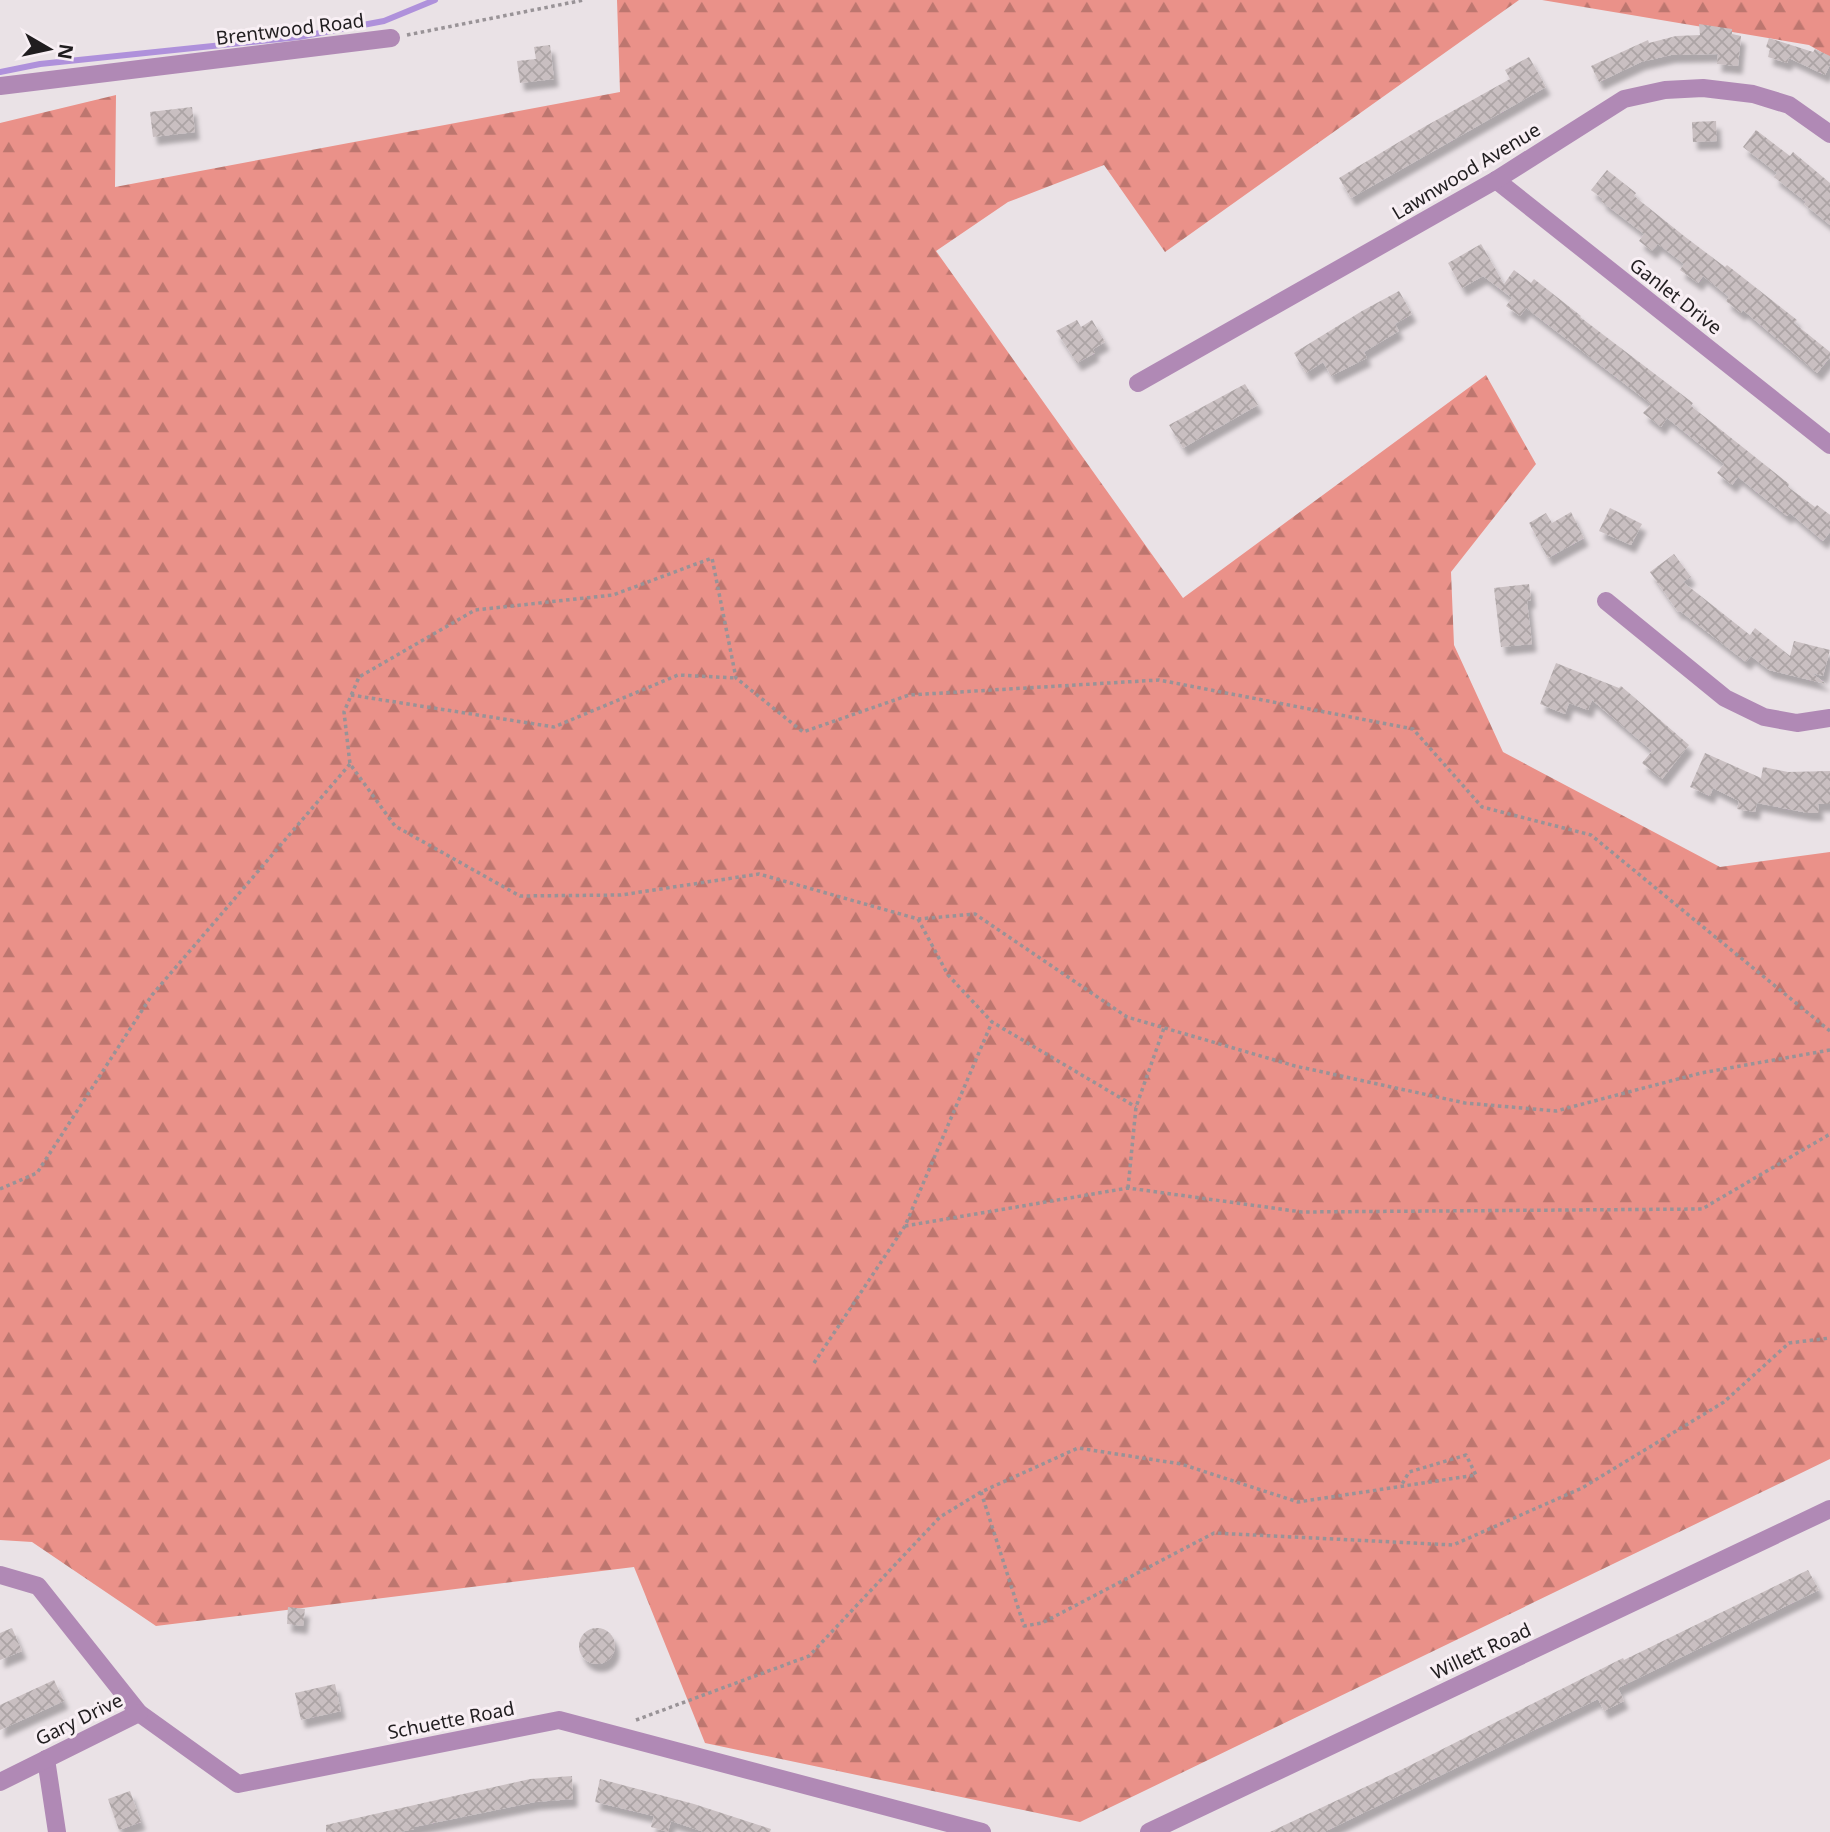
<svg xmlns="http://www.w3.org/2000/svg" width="1830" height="1832" viewBox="0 0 1830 1832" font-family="'Noto Sans',sans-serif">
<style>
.forest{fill:url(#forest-firs)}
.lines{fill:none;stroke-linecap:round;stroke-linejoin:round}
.stream{stroke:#af91db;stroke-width:6}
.building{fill:url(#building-cross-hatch);filter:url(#shadow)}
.path{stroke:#999397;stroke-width:3.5;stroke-dasharray:3.5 3.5;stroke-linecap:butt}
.minor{stroke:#b089b5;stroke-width:18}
.labels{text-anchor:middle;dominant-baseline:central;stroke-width:6;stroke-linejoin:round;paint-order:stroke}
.street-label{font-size:19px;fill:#201d1f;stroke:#f8eff4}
</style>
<defs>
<pattern id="forest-firs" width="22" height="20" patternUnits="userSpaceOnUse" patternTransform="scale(1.75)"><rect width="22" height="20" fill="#ea9189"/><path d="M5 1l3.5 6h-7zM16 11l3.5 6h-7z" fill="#bd766f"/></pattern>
<pattern id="building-cross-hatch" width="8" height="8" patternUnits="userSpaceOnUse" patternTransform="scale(1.75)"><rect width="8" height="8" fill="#c9bfc1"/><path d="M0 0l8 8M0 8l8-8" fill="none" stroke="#aca4a5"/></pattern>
<filter id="shadow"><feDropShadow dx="4.5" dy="8" stdDeviation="2" flood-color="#0004"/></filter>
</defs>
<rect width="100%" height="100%" fill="#eae2e6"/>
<g class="forest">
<path d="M617,0H1519L1165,252L1104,165L1008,202L936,251L1183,598L1486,375L1536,464L1451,572L1454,645L1503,752L1720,867L1830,852V1459L1080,1822L705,1743L634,1567L156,1626L32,1542L0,1540V123L116,95L115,187L620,92Z"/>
<path d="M1542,0H1830V57L1809,45Z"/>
</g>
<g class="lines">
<path class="stream" d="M0,72L40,64L299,37L384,21L435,0"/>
</g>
<g class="building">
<path d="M1699,24L1732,29V34L1741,36L1738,66L1717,64L1718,54L1671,55L1641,62L1599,82L1591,66L1648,40L1649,43L1676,36L1700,35Z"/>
<path d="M1769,38L1813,52L1815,49L1830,56V65L1825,75L1789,58L1787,63L1768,57L1770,49L1766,47Z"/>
<path d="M550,45L554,79L520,83L517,61L536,59L534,47Z"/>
<path d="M1529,57L1546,87L1351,198L1339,178L1424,127L1510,79L1505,70Z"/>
<path d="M192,107L195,132L153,137L150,112Z"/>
<path d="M1716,121L1717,141L1693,142L1692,122Z"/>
<path d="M1756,130L1790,156L1793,152L1830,183V225L1804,204L1806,202L1774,177L1777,173L1743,147Z"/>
<path d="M1607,170L1636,193L1634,196L1684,236L1725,267L1727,265L1797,320L1794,323L1830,352V357L1817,373L1743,310L1741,313L1726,301L1729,297L1703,276L1698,283L1680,270L1684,264L1658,244L1652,251L1639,241L1644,234L1601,201L1603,199L1591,190Z"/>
<path d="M1481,244L1504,284L1514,270L1531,283L1534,279L1581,316L1580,317L1693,403L1691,406L1789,484L1788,487L1815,507L1817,505L1830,515V532L1823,541L1790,513L1787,516L1738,477L1732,485L1717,473L1724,464L1667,418L1661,427L1643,413L1651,404L1526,308L1520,316L1506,306L1512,298L1483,276L1462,288L1448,263Z"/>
<path d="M1399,291L1412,314L1395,324L1399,331L1364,352L1367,358L1331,376L1323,362L1306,373L1294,353L1362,311Z"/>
<path d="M1077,320L1081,327L1092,320L1105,342L1093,349L1095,353L1077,363L1056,331Z"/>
<path d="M1245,384L1258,405L1183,448L1169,425Z"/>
<path d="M1610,508L1642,524L1631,545L1599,531Z"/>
<path d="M1571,512L1584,538L1548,558L1529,523L1546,513L1552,523Z"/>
<path d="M1674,554L1691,577L1683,582L1750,635L1755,628L1790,656L1794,641L1830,650L1823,676L1812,673L1826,684L1769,670L1751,656L1746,662L1680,611L1678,612L1650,572Z"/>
<path d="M1529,584L1531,600L1527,601L1532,644L1501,647L1494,588Z"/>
<path d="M1556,663L1619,688L1621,686L1689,745L1662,779L1642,763L1652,751L1592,700L1588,710L1569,703L1565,714L1540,704Z"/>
<path d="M1705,753L1761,778L1763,767L1788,772L1830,771V804H1818L1819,813H1808L1757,803L1755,812L1737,809L1739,801L1713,788L1710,796L1690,787Z"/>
<path d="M1808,1570L1819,1590L1618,1688L1624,1701L1604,1711L1598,1699L1324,1832H1270L1399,1771L1623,1658L1624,1660Z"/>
<path d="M288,1607L305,1609L303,1626L287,1624Z"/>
<path d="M12,1628L22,1651L0,1660V1633Z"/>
<circle cx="597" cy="1646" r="18"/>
<path d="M54,1680L64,1701L0,1730V1705Z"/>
<path d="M335,1684L341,1711L301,1720L295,1693Z"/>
<path d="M572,1776L573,1799L535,1802L414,1827V1829L400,1832H326V1825L530,1779Z"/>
<path d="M600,1779L694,1804L771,1829L770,1832H704L671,1821L668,1832L651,1827L654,1816L595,1802Z"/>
<path d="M130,1791L141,1822L119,1830L108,1799Z"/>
</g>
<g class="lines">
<g class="path">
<path d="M407,35L584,0"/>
<path d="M351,695L554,727L678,675L736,678"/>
<path d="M918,919L948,975L992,1022L1136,1107"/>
<path d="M1830,1031L1591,835L1482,807L1413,729L1159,680L909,695L803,732L736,678L712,558L613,595L475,610L359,677L344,712L350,764L395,826L520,896L621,895L759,874L918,919L975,914L1127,1017L1295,1066L1465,1103L1556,1111L1701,1073L1830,1050"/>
<path d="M1128,1188L1136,1107L1164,1028"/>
<path d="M0,1189L37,1173L152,995L350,764"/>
<path d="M905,1226L1128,1188L1302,1212L1702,1209L1830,1134"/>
<path d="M814,1363L905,1226L992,1022"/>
<path d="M981,1492L1024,1626L1042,1623L1214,1533L1453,1545L1582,1488L1724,1402L1789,1343L1830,1338"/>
<path d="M636,1720L809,1656L940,1517L981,1492L1078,1448L1181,1464L1298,1502L1476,1475L1466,1455L1409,1472L1401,1486"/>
</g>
<g class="minor">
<path d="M0,86L391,38"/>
<path d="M1496,180L1830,445"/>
<path d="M1138,383L1496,180L1624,99L1665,90L1703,88L1753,94L1789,105L1830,134"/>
<path d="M1606,601L1725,698L1764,717L1797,723L1830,718"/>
<path d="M0,1575L38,1586L139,1713L238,1784L559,1720L982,1832"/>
<path d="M46,1759L57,1832"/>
<path d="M0,1782L139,1713"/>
<path d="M1149,1832L1830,1509"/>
</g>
</g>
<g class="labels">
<g class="street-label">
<text transform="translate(290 29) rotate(-7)">Brentwood Road</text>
<text transform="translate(1466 171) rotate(-31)">Lawnwood Avenue</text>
<text transform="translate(1676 296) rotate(38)">Ganlet Drive</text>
<text transform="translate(1481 1651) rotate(-25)">Willett Road</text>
<text transform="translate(79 1719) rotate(-26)">Gary Drive</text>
<text transform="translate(451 1720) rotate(-11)">Schuette Road</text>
</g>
</g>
<g transform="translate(49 49) rotate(99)" stroke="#f8eff4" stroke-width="5" paint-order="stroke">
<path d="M0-5L12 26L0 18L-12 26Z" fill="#201d1f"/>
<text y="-10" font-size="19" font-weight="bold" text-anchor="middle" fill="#201d1f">N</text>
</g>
</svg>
